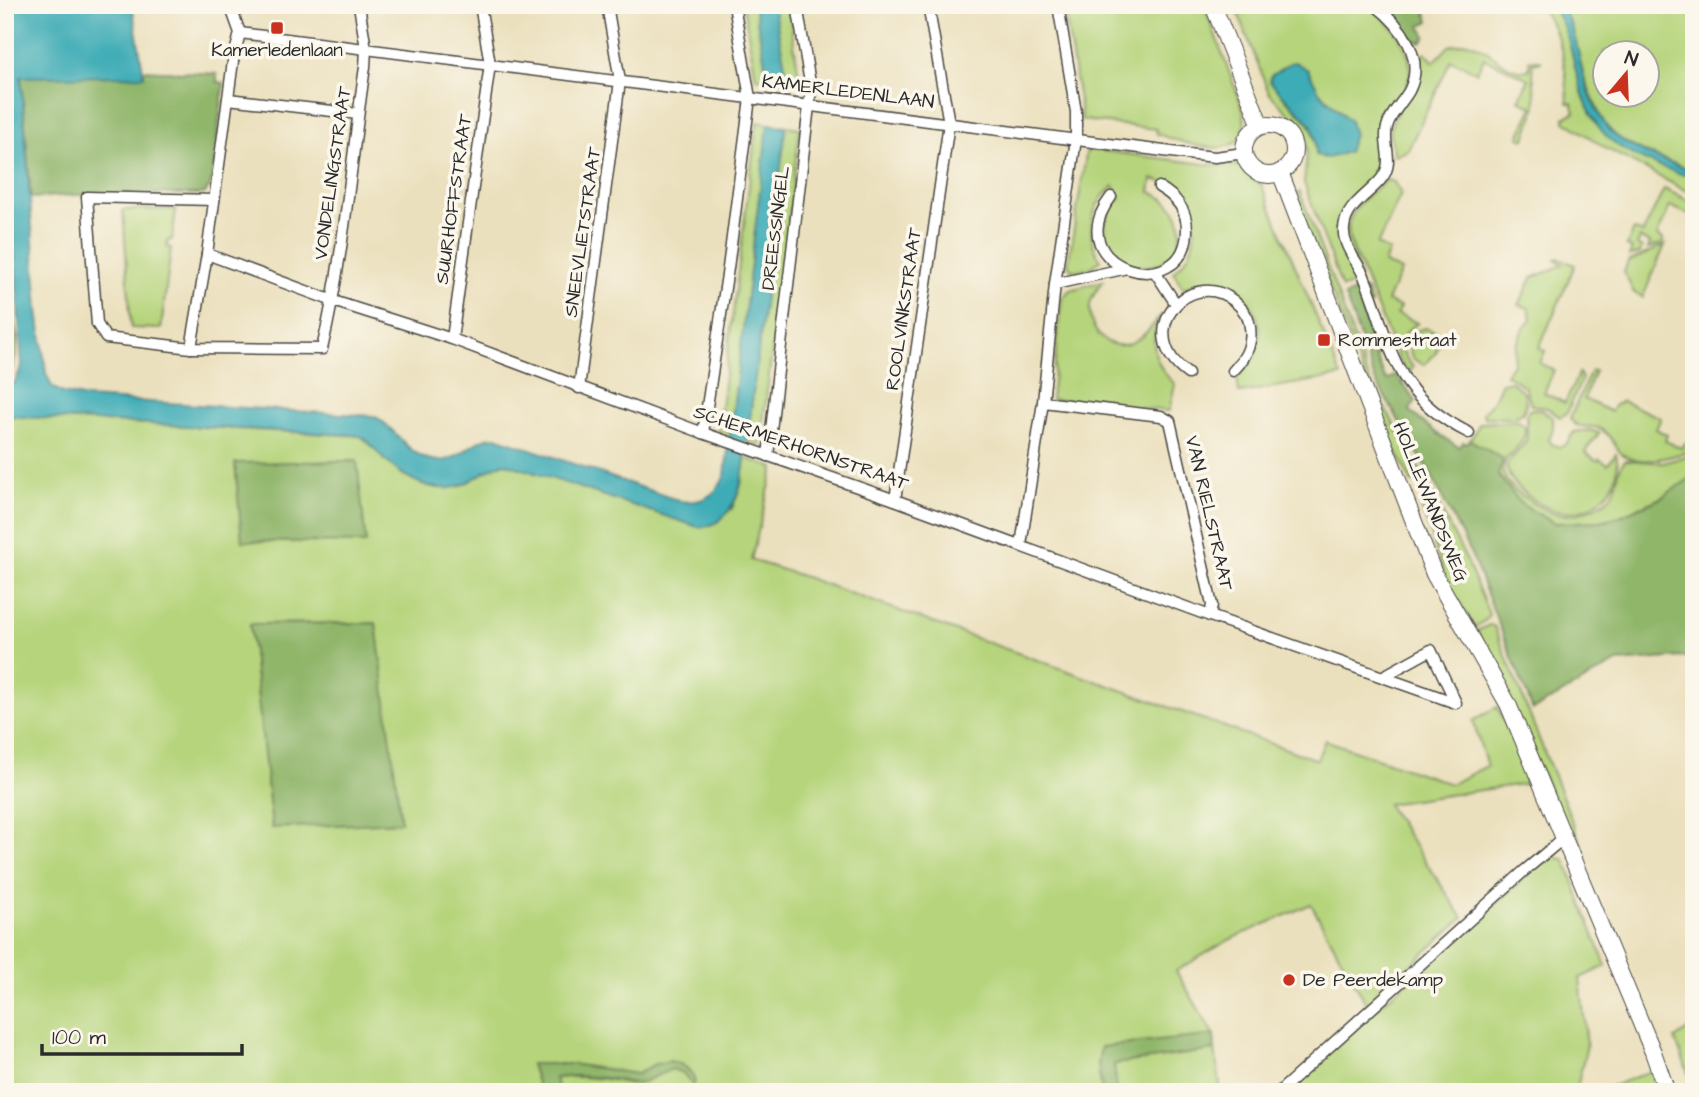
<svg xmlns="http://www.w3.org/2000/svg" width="1699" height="1097" viewBox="0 0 1699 1097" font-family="'Architects Daughter',sans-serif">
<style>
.green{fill:#b6d47b;stroke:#708053;stroke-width:2;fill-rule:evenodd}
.forest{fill:#90b66b;stroke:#5e704b;stroke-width:2}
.water{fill:#3cacb6;stroke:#346c70;stroke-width:2}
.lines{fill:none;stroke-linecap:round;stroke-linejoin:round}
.minor-casing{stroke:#484641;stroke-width:13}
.secondary-casing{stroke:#484641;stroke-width:18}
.minor{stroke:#fff;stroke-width:10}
.secondary{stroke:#fff;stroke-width:16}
.poi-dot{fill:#c8321e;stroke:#fbf7ec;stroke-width:2.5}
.labels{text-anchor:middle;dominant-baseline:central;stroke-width:7;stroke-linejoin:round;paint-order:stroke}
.poi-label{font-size:19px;fill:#2b2b2b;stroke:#fbf7ec;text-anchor:start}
.street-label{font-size:19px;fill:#2b2b2b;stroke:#fbf7ec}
</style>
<rect width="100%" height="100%" fill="#fbf7ec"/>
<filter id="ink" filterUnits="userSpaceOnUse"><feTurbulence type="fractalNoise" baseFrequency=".0143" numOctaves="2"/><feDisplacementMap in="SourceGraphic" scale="14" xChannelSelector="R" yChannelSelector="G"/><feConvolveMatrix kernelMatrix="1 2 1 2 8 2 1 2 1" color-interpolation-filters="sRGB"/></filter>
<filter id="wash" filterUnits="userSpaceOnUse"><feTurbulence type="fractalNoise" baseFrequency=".00686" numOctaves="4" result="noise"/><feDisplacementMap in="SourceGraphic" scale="28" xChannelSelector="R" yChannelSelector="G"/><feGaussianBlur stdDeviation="1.57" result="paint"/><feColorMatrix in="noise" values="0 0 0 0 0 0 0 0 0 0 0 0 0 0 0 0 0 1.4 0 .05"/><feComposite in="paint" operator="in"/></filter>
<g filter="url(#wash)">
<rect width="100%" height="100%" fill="#ebe0bd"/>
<g class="green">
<path d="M743,5H754L768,79L756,78Z"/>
<path d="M773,5H788L800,83L788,81Z"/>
<path d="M1064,5H1204L1243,109C1255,169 1188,144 1157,134L1156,129L1082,120Z"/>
<path d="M1235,5H1369C1393,25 1420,53 1406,87C1402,98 1391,107 1386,118C1382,129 1386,145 1385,156C1383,180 1358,200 1343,217L1360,280L1357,284L1342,288L1304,183L1307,154L1306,136L1300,125L1269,93ZM1290,63L1344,115L1348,152L1323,158L1316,152C1315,121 1305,121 1286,100C1280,94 1276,84 1271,76Z"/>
<path d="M1538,5H1551C1566,25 1571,47 1576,71C1581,91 1589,115 1602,131C1621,154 1666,169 1694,178V195L1607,149L1565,121V117L1575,112L1572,103H1568C1566,67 1563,33 1538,5Z"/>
<path d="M1560,5H1694V171L1642,151L1617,137L1607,127L1600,115L1584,77L1573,29ZM1604,52H1646V94H1604Z"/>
<path d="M1466,42C1491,46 1503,74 1529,70V60H1541V62L1532,63L1536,106L1525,139L1519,137L1533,107L1519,100L1529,79L1484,58L1477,72L1451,60L1408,150L1395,156L1389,131L1420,57L1425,52L1434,62L1449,46Z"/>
<path d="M757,122L768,124L730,435L718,431Z"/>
<path d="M786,126L800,128L760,446L747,441Z"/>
<path d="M1087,149L1213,165H1237L1258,177L1341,376L1239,393L1237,376C1289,335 1243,261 1183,288L1173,272C1210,245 1196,188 1152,179L1150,192C1206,212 1178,285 1125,262C1114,257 1108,248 1105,237C1102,221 1110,208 1121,198L1114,186C1090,204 1084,235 1101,260L1090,268L1073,271L1068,265Z"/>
<path d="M1388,180L1394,182L1401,194L1377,245L1389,251L1384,263L1401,271L1387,301L1400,307L1397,314L1418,323C1398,334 1398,352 1413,367L1411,371L1405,369L1399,360L1349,239C1349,234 1348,227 1349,222C1354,206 1374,188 1388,180Z"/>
<path d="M1664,189L1694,203V217L1670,206L1657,236L1663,239V243L1648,249L1650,243L1640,238L1637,245L1642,248L1640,253L1629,256L1632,249L1626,246L1634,230L1643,233Z"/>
<path d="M1300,192L1370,382L1418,466L1415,474L1418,481L1412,483L1382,423L1294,194Z"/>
<path d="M176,209L172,240H168L167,247L171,248L161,329L131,328L123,210Z"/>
<path d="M1665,245L1643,297L1634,293L1624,272L1628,262Z"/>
<path d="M1558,258L1575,265L1539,348L1545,351L1540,363L1554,370L1544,393L1565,403L1579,373L1582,378L1567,413L1560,417L1547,408L1531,405L1525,387L1506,374L1513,364L1516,345L1523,330L1531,319L1529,308L1519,305L1532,278L1563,265L1556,259Z"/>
<path d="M1103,281C1098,288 1091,296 1090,305C1087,331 1110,355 1135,341C1146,335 1154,324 1162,314C1147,339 1154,366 1175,384L1169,411L1051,399L1062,298L1070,290Z"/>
<path d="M1425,328L1437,332L1442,339L1435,354L1424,365L1412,358L1408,344L1415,331Z"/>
<path d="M1591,371H1595L1584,399L1611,412L1614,406L1622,401L1661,418L1656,429L1667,435L1665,441L1682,448L1685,443L1694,444V450C1677,455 1635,469 1620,452C1613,443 1610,433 1598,428C1586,424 1577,431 1570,418Z"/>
<path d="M1510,381L1524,392L1526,403L1523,413L1513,418L1484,417L1483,413L1492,402L1502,383Z"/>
<path d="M1533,409L1542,410L1553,418V428L1549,440L1553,445L1561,447L1566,444L1574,432L1589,430L1599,433L1585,452L1597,461L1599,459L1608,464L1616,454C1625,486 1594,515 1562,512C1545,511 1505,484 1507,465C1524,438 1530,452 1526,415L1529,410Z"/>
<path d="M5,416L361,436L403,475L428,485L443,488L461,486L498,464L505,462L698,527L732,509L741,486L745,458L774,468L751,560L802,576L1317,760L1325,740L1451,784L1487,766L1473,721L1497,707L1515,742L1530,783L1387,804L1463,918L1367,1005L1311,904L1229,940L1176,971L1214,1035L1098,1063L1102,1092H559L555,1078C581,1075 605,1078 631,1084L632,1074L571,1064H531L540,1092H5ZM356,461L366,543L243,541L235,464ZM376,623L390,744L272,828L250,624Z"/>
<path d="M1519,421L1525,428C1526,448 1503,453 1503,470C1503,488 1546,514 1562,515C1576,516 1591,510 1604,502C1620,492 1615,469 1625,460L1663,463L1694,454V476L1659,499L1620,516L1600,521L1555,523L1522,505L1498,475L1503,459L1470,440L1480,423Z"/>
<path d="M1420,469L1465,557L1489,614L1487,619L1475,627L1449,587L1421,507L1425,506L1423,500L1427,498L1418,475Z"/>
<path d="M1489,625L1494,626L1586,856L1579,854L1477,631Z"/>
<path d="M1553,856L1565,860L1606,966L1580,978L1587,1045L1576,1092H1287L1365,1019L1546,859Z"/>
<path d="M1694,1026V1088L1675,1039Z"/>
<path d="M1215,1050L1221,1092H1117L1113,1064Z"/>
<path d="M1651,1071L1658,1092H1625L1623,1090L1597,1092Z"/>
</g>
<g class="forest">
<path d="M1416,5H1423L1429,21L1420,26L1426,36L1421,42L1409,37L1395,17L1396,12Z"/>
<path d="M143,70L217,74V82L224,83L211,185L204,194H88L31,198L21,76H143Z"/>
<path d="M1362,289L1366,291L1371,304L1362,307L1371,345L1385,378L1387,380L1396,375L1416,401L1409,411L1438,434L1459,447L1463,442L1467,443L1470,440L1503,459L1498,475L1522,505L1554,523L1600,521L1620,516L1659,499L1694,476V656L1617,662L1533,710L1471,554L1433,479L1375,380L1345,296Z"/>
<path d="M5,320L13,321C20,339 17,358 10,374L5,377Z"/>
<path d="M357,461L366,543L242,541L235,463Z"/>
<path d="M376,623L401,822L272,828L250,624Z"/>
<path d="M1214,1035L1215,1050L1114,1064L1117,1092H1102L1098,1063L1101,1047Z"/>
<path d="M669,1061C682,1063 693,1070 695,1083L692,1085L683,1073L672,1069L638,1084L606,1078L576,1076L555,1078L559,1092H540L531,1064H571L637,1074L655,1064Z"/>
</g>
<g class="water">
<path d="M5,5H132L144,76L21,77L38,309L46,373L52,387L63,393L87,398L374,416C394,426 404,450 425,458C458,471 471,435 496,437L680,501C702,504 717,495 725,475L768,124L786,126L744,467C740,493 730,527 698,527L505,463C485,467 472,485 451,488C424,491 397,473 379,454C371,446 367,436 354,435L5,416V388L15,382L22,366L11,198L5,149Z"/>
<path d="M754,5H773L788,81L768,79Z"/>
<path d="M1551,5H1560C1573,25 1577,44 1581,66C1585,85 1595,111 1607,127C1624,148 1668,163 1694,171V178C1665,169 1621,155 1602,131C1589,115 1581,91 1576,71C1571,47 1566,25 1551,5Z"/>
<path d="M1295,62L1308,70L1320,93L1350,121L1354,135L1348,152L1328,158L1316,155L1315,136L1311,124L1270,82L1271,76L1290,63Z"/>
</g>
</g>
<g filter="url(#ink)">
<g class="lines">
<defs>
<g id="minor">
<path d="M230,5L240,33"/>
<path d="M1375,5C1401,25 1426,58 1409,91C1402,103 1390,114 1387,127C1382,145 1395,161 1382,178C1370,194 1346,205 1344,228C1342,245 1357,261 1364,276C1393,348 1391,394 1469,433"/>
<path d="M240,33L1187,154L1215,157L1244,153"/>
<path d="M228,99L358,114"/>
<path d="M1111,197C1056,268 1187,307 1187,229C1187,210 1175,196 1159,187"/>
<path d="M214,200L87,197L97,324L106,338L191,348L322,349C344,256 351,161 365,67L366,49L359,5"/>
<path d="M207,254L333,301L452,339L703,433L895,500L1210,616L1456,703L1431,650L1382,677"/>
<path d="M1155,272L1176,304"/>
<path d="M1055,284L1123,269"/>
<path d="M452,339L490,64L480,5"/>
<path d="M191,348L207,254L233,61L240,33"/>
<path d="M1188,374C1130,332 1191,265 1234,301C1241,307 1247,313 1249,322C1254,342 1247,357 1233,371"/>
<path d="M579,388L620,81L607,5"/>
<path d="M1043,402L1161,416L1170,421L1212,605L1210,616"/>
<path d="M703,433L728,268L750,98L734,5"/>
<path d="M768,456L811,89L797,5"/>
<path d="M895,500L949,123L928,5"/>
<path d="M1021,545L1043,402L1055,284L1076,139V112L1058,5"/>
<path d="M1279,1092L1524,871L1565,837"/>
</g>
<g id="secondary">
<path d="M1213,5L1261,126"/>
<circle cx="1269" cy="150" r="25"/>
<path d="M1280,172L1434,574L1508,704L1653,1052L1667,1092"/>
</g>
</defs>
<use href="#minor" class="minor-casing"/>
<use href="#secondary" class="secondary-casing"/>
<use href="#minor" class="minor"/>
<use href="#secondary" class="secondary"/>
</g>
</g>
<g class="poi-dot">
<rect x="270" y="21" width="14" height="14" rx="3.5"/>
<rect x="1317" y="333" width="14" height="14" rx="3.5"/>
<circle cx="1289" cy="980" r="7"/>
</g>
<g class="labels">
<g class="poi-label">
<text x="277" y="50" text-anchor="middle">Kamerledenlaan</text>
<text x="1338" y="340">Rommestraat</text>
<text x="1303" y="980">De Peerdekamp</text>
</g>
<g class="street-label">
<text transform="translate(848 92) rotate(7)">KAMERLEDENLAAN</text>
<text transform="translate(333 173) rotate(-82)">VONDELINGSTRAAT</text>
<text transform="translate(454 199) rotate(-82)">SUURHOFFSTRAAT</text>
<text transform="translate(776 228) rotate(-83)">DREESSINGEL</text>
<text transform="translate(583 232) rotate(-82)">SNEEVLIETSTRAAT</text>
<text transform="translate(904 309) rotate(-82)">ROOLVINKSTRAAT</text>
<text transform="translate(801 448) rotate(19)">SCHERMERHORNSTRAAT</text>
<text transform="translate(1430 502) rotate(68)">HOLLEWANDSWEG</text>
<text transform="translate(1209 513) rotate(77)">VAN RIELSTRAAT</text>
</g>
</g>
<rect width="1699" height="1097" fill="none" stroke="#fbf7ec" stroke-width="28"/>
<g transform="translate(1626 74) rotate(19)"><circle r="33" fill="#fbf7ec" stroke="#a8a59f" stroke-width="2"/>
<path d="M0-5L12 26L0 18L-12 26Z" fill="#c8321e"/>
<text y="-10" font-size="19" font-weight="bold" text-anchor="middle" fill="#2b2b2b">N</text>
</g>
<path d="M42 1044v10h200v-10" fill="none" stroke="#2b2b2b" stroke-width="3.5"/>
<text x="52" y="1044" font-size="21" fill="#2b2b2b" stroke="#fbf7ec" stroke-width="5" paint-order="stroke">100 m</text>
</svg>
